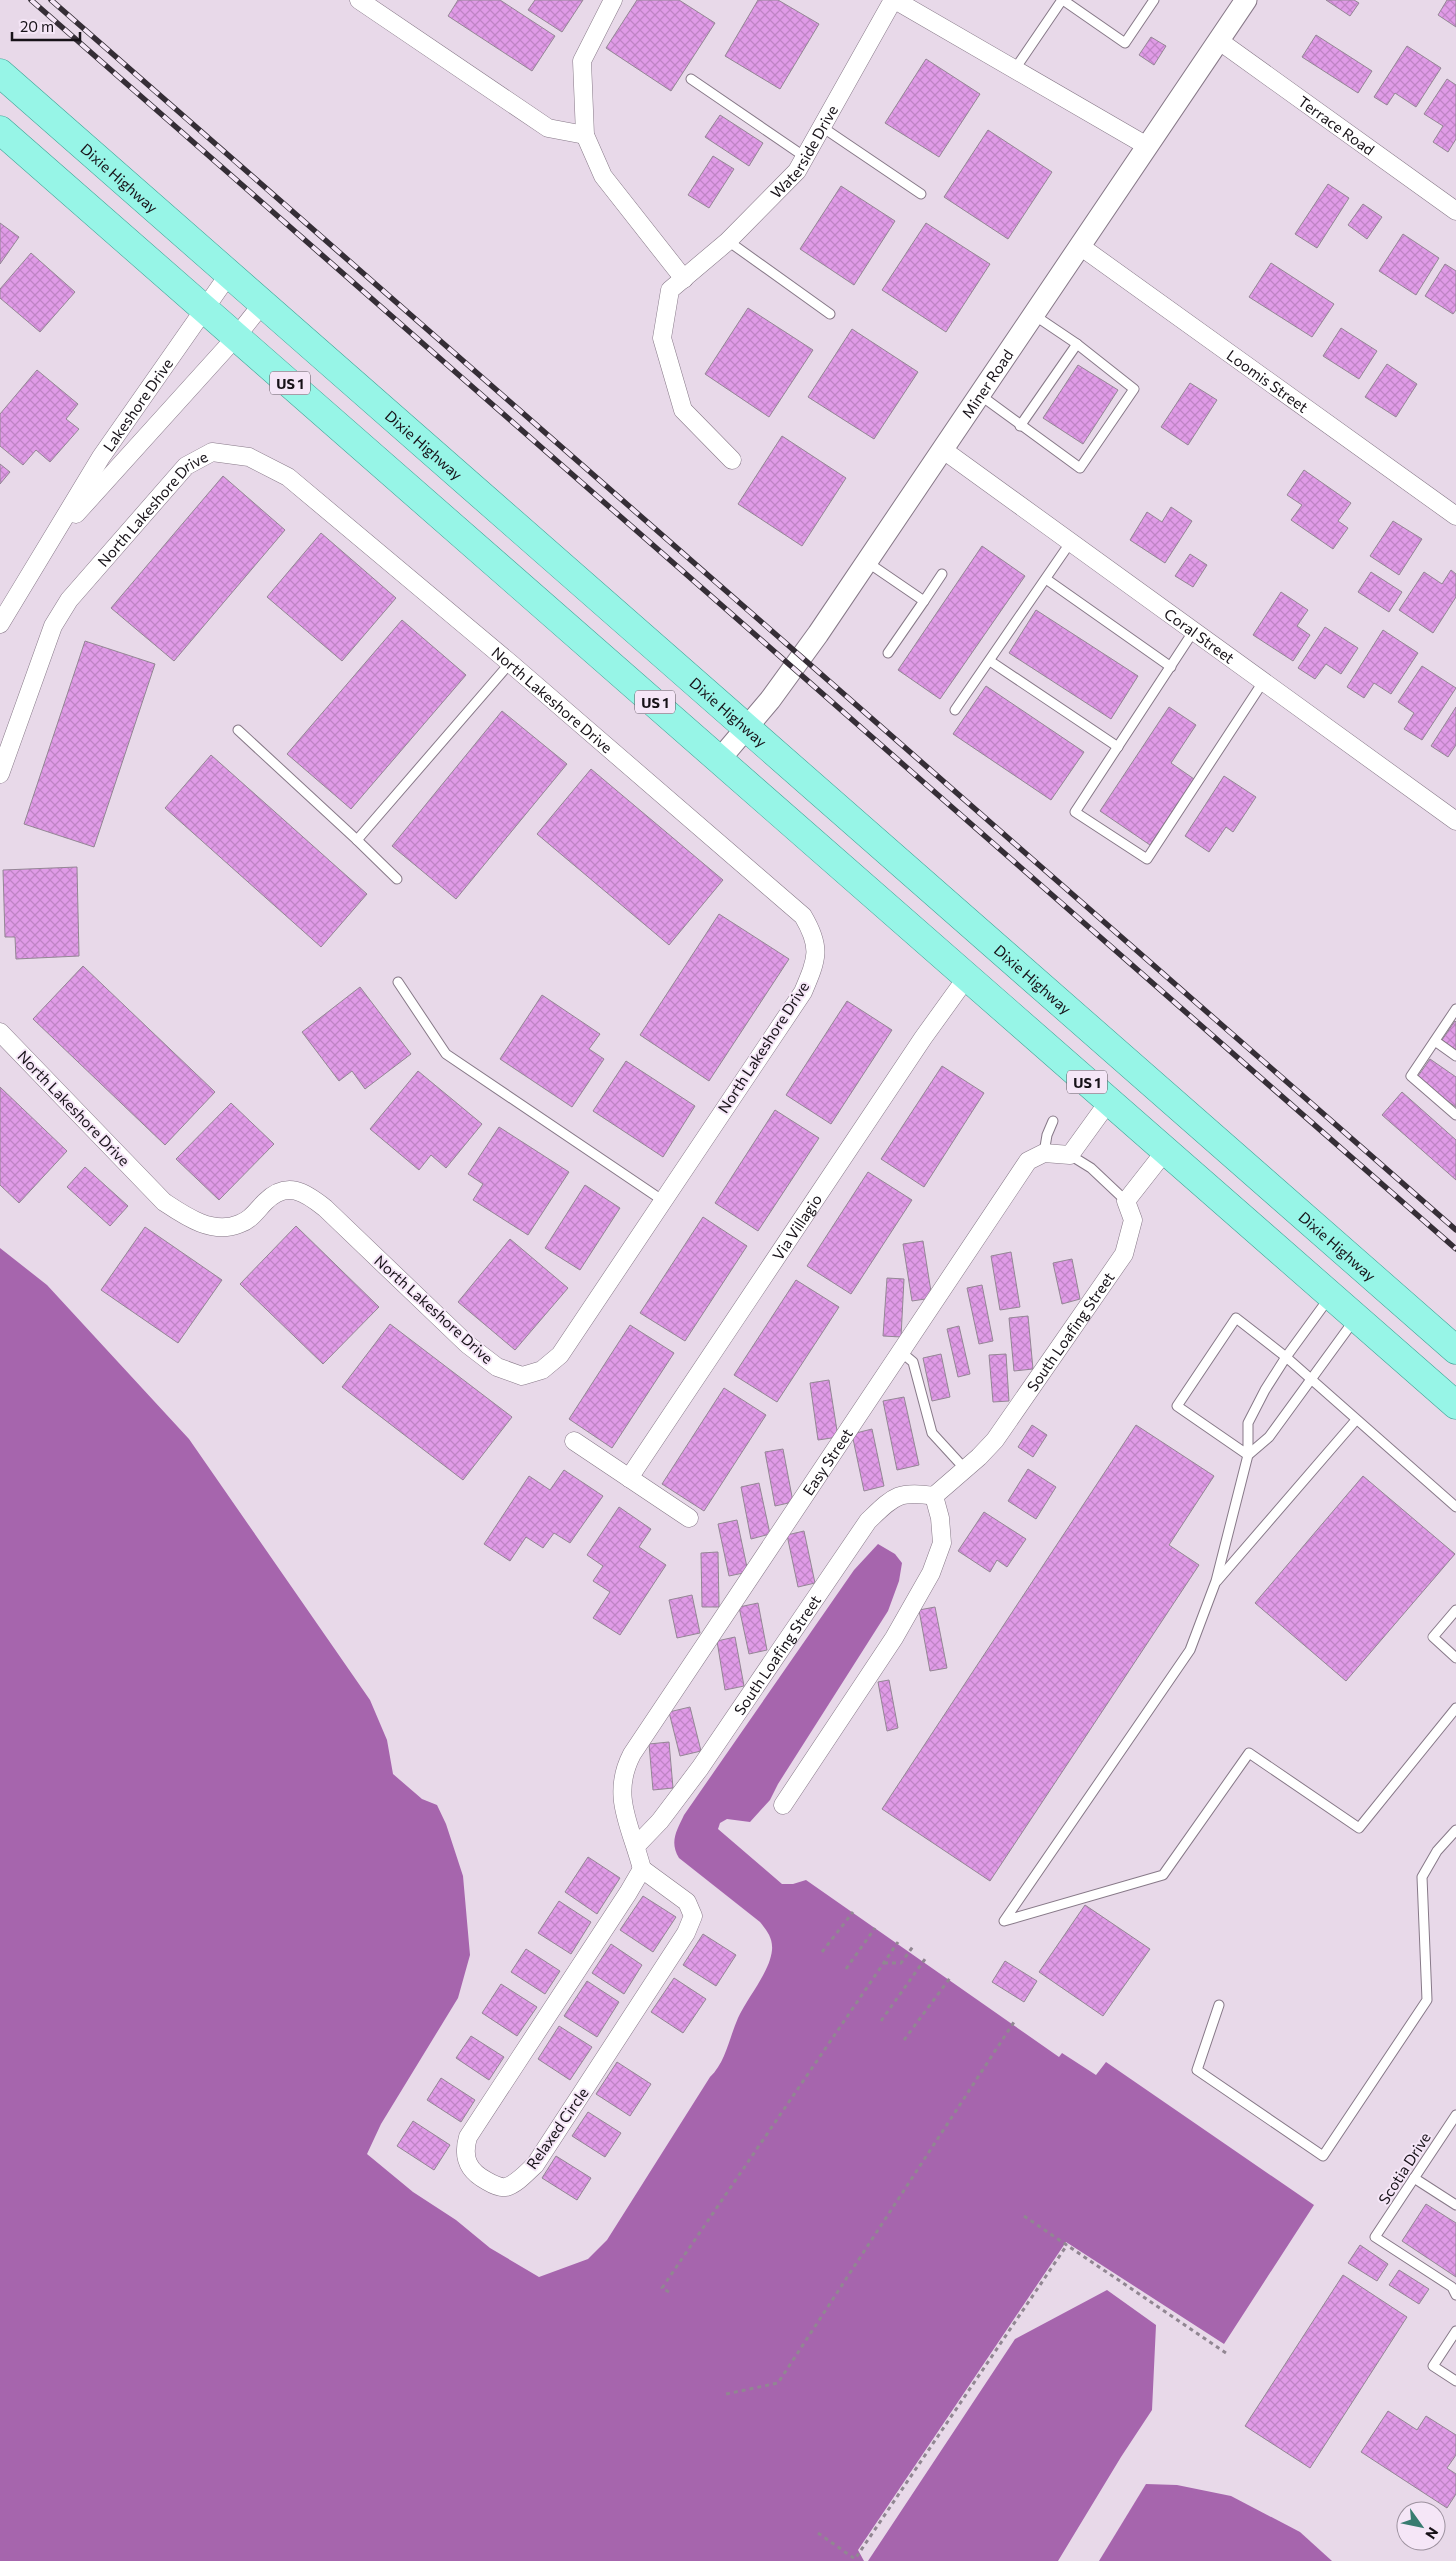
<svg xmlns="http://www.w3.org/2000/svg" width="1456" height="2561" viewBox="0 0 1456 2561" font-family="Commissioner,sans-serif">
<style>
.water{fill:#a665ad}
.building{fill:url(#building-cross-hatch);stroke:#948695}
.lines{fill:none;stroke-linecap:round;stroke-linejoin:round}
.service-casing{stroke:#877988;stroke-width:11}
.minor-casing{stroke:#877988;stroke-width:19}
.tertiary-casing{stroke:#877988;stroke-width:23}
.primary-casing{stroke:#3da294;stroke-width:29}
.path{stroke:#918692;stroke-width:3;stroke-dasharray:4 4;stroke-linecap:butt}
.service{stroke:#fff;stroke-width:9}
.minor{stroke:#fff;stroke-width:18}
.tertiary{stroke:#fff;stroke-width:21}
.primary{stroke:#97f5e7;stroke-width:28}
.rail-casing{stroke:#352e36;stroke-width:5.5}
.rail{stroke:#f5e6f7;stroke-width:4;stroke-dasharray:11;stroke-linecap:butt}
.labels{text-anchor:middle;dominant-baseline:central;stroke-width:4;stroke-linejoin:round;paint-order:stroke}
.shield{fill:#f5e6f7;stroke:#5a525b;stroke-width:1}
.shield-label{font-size:14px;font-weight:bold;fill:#171218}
.street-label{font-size:15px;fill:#171218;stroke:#f5e6f7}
</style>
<defs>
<pattern id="building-cross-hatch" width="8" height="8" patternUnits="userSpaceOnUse" patternTransform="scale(1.25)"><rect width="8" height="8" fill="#e09be7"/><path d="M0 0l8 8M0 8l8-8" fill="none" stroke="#bf84c5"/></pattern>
</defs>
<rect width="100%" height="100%" fill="#e8d9e9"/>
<g class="water">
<path d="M0,1248L47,1285L189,1439L370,1700L387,1740L393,1774L422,1799L437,1805L446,1824L463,1876L470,1955L458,1998L381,2124L367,2154L413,2192L456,2220L490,2248L539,2277L588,2259L607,2240L710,2077C726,2062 729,2038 738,2018C747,1998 770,1972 772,1950C773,1938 767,1931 760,1922L679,1858C669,1842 677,1830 684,1815L854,1570L878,1544L895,1554L902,1563L899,1581L888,1611L778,1784L770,1800L750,1822L727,1819L720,1823L718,1829L782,1884H793L806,1880L1059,2057L1062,2053L1096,2075L1106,2062L1314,2205L1224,2344L1066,2242L858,2550L864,2561H0Z"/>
<path d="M1107,2290L1156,2325L1152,2410L1121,2457L1058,2561H868L1015,2339Z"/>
<path d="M1146,2484L1177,2485L1231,2496L1300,2532L1332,2561H1099Z"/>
</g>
<g class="building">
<path d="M458,0H500L555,36L532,71L448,16Z"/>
<path d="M535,0H583L562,32L528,10Z"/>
<path d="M637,0H679L715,23L671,91L606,48Z"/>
<path d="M758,0H778L819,24L780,89L725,56Z"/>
<path d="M1326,0H1354L1359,3L1350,16Z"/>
<path d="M1447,0H1456V27L1438,15Z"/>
<path d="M1316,35L1372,71L1358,93L1302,57Z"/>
<path d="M1151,37L1166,46L1154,65L1139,55Z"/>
<path d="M1407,46L1441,68L1416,107L1395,93L1387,105L1374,97Z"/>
<path d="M926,59L980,94L939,157L885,123Z"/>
<path d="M1447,79L1456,85V139L1448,152L1433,142L1443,126L1424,114Z"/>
<path d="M720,115L763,143L749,166L705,137Z"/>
<path d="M988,130L1052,172L1008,239L944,197Z"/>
<path d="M713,156L734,169L709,208L688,195Z"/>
<path d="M1328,184L1349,198L1317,248L1295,234Z"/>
<path d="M841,186L895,221L854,285L800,249Z"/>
<path d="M1363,204L1382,217L1367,239L1348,225Z"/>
<path d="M0,223L19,237L0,264Z"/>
<path d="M926,223L990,264L946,332L882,290Z"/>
<path d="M1403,234L1439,258L1416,295L1379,271Z"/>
<path d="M31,253L75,292L40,332L0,298V289Z"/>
<path d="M1271,263L1334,304L1312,337L1249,297Z"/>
<path d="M1445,264L1456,271V310L1453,314L1425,296Z"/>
<path d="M748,308L813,350L769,417L705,374Z"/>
<path d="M1341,328L1377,351L1359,379L1323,356Z"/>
<path d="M852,329L918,372L874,439L808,397Z"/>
<path d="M1387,364L1417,384L1396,417L1365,397Z"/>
<path d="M1078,365L1118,390L1083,444L1043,418Z"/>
<path d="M37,370L78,404L66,419L79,429L50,462L36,450L23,465L0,446V414Z"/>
<path d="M1190,383L1217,400L1188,445L1161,427Z"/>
<path d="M782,436L846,478L802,546L738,504Z"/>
<path d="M0,464L10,472L0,484Z"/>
<path d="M1304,470L1351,503L1338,521L1348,528L1333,549L1291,520L1302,505L1287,495Z"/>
<path d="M223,476L285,530L174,661L111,608Z"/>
<path d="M1171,507L1192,521L1165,563L1130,540L1147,512L1162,522Z"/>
<path d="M1393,521L1422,539L1399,575L1370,556Z"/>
<path d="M321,533L396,598L342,661L267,597Z"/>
<path d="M982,546L1025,576L940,699L898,670Z"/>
<path d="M1190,554L1207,565L1193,587L1175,576Z"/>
<path d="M1451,570L1456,574V597L1433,633L1399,610L1424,572L1442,584Z"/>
<path d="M1371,572L1402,592L1389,612L1358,592Z"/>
<path d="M1281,592L1308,610L1297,626L1310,635L1293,661L1253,635Z"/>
<path d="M1036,610L1138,676L1111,719L1009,653Z"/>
<path d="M402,620L466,675L351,809L287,754Z"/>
<path d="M1325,627L1358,648L1341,674L1326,664L1315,679L1298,668Z"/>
<path d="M1383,630L1418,653L1391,694L1374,683L1364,698L1347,687Z"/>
<path d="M85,641L155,664L94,847L24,824Z"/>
<path d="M1422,666L1456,688L1422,740L1404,729L1414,713L1398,702Z"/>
<path d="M986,686L1084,752L1051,800L953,734Z"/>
<path d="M1169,707L1196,725L1171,763L1194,779L1150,845L1100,811Z"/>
<path d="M1456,707V745L1448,757L1431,746Z"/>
<path d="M502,711L567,764L456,899L392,846Z"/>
<path d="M211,755L367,894L321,947L165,808Z"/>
<path d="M591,769L723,880L669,945L537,834Z"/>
<path d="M1224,776L1256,797L1233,832L1226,827L1209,852L1185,836Z"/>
<path d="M77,867L79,956L16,959L15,937H5L3,870Z"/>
<path d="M719,914L789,959L709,1081L640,1035Z"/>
<path d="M83,966L215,1092L165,1145L33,1019Z"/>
<path d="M360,987L411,1054L365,1089L352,1071L339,1081L302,1032Z"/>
<path d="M542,995L600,1034L589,1049L604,1059L572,1107L500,1059Z"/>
<path d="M847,1001L892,1030L831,1124L786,1095Z"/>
<path d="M1455,1021L1456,1022V1050L1442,1040Z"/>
<path d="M1430,1059L1456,1077V1107L1416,1079Z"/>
<path d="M626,1061L695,1106L663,1157L593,1111Z"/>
<path d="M942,1066L984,1093L924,1187L881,1159Z"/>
<path d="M418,1071L482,1124L446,1168L431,1155L419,1170L370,1129Z"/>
<path d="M0,1087L67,1151L19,1203L0,1185Z"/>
<path d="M1402,1092L1456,1140V1180L1382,1115Z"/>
<path d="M231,1103L274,1144L219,1200L176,1159Z"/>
<path d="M775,1110L819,1138L758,1231L715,1203Z"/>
<path d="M499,1127L569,1172L528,1235L473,1200L483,1184L468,1174Z"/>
<path d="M85,1167L128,1206L110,1226L67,1187Z"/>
<path d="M868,1172L912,1200L851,1294L807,1266Z"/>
<path d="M585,1185L620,1208L580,1270L545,1248Z"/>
<path d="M703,1217L747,1246L685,1341L640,1313Z"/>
<path d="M296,1226L379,1307L323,1364L240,1284Z"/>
<path d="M145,1227L222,1280L178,1343L101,1290Z"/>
<path d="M510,1239L568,1288L515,1350L458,1302Z"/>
<path d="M923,1241L932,1298L912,1301L903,1244Z"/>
<path d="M1011,1252L1020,1307L1000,1310L991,1256Z"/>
<path d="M1072,1259L1080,1299L1062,1304L1053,1263Z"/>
<path d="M887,1278L904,1279L901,1337L883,1336Z"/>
<path d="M796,1280L839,1307L777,1402L734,1375Z"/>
<path d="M982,1285L993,1341L979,1344L967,1288Z"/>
<path d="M1028,1316L1033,1369L1014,1371L1009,1318Z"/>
<path d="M390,1324L512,1417L463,1480L342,1387Z"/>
<path d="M630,1325L674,1353L612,1448L569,1419Z"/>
<path d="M959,1326L970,1374L958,1377L947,1329Z"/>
<path d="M941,1354L950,1397L932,1401L923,1358Z"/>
<path d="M1006,1354L1009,1401L993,1402L989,1355Z"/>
<path d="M829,1380L838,1437L818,1440L810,1383Z"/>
<path d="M724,1388L766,1415L704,1511L662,1484Z"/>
<path d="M904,1397L919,1465L897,1470L883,1401Z"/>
<path d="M1032,1425L1047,1435L1033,1457L1018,1447Z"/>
<path d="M1136,1425L1214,1476L1169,1545L1199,1565L990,1881L882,1809Z"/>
<path d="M872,1429L884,1486L864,1491L852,1434Z"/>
<path d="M783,1449L793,1502L775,1506L765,1452Z"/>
<path d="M1028,1469L1056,1487L1036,1519L1008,1501Z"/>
<path d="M564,1470L603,1496L570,1543L554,1533L543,1548L526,1537L510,1561L484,1544L529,1476L550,1490Z"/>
<path d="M1363,1476L1455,1554L1346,1681L1255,1603Z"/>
<path d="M759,1483L770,1534L751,1539L741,1487Z"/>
<path d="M619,1507L651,1529L639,1547L666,1565L620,1635L593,1618L610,1592L593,1581L603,1566L587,1555Z"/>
<path d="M984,1512L1026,1539L1007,1567L997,1560L990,1572L958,1551Z"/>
<path d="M737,1520L748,1572L729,1576L718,1524Z"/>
<path d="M804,1531L815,1583L798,1587L787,1535Z"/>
<path d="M718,1552L719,1607H702L701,1553Z"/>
<path d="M692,1595L700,1633L677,1638L669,1600Z"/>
<path d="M758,1603L767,1650L749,1654L739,1607Z"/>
<path d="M935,1607L947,1668L930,1671L919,1610Z"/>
<path d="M735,1637L744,1686L725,1690L717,1641Z"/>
<path d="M889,1680L898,1728L887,1731L878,1682Z"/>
<path d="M690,1707L701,1751L680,1756L669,1712Z"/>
<path d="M669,1742L673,1788L653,1790L649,1744Z"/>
<path d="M588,1857L620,1878L597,1914L565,1892Z"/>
<path d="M643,1896L676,1917L653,1952L620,1930Z"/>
<path d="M559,1901L591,1922L571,1954L538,1933Z"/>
<path d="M1085,1905L1150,1949L1103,2016L1039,1972Z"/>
<path d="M703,1934L736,1955L716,1986L683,1965Z"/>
<path d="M611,1944L642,1965L624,1994L592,1973Z"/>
<path d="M526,1949L560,1971L545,1994L511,1972Z"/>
<path d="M1005,1961L1037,1981L1024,2002L992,1982Z"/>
<path d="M674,1978L706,1999L683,2033L651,2012Z"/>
<path d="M587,1981L619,2002L597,2037L564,2016Z"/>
<path d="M501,1984L537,2007L517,2036L482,2013Z"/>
<path d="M559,2026L592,2047L570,2080L538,2059Z"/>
<path d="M471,2036L504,2057L489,2080L456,2058Z"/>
<path d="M617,2062L651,2084L630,2116L596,2094Z"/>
<path d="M441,2078L475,2100L461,2122L427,2100Z"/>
<path d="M588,2112L621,2133L605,2157L572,2136Z"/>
<path d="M413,2121L450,2145L434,2170L397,2146Z"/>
<path d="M556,2156L591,2178L577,2200L542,2178Z"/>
<path d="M1426,2204L1456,2223V2277L1402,2241Z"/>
<path d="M1360,2245L1388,2264L1377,2281L1348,2263Z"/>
<path d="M1399,2270L1429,2289L1419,2304L1389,2285Z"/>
<path d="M1343,2275L1407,2317L1310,2468L1245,2426Z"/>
<path d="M1388,2411L1417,2430L1426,2416L1456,2435V2455L1447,2468L1456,2474V2494L1447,2508L1361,2452Z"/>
</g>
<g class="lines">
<defs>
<g id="service">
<path d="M1063,0L1125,43L1154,0"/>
<path d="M1015,69L1062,0"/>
<path d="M691,79L805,157"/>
<path d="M822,127L921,194"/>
<path d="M728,241L830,314"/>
<path d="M980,395L1080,468L1134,389L1077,344L1034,315"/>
<path d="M1020,426L1077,344"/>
<path d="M867,562L924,601L888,653"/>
<path d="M1046,579L1171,667"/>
<path d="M924,601L942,574"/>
<path d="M1193,632L1075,812L1147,859L1263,682"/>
<path d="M990,661L1118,747"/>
<path d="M955,710L1070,543"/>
<path d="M238,730L357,840"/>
<path d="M397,879L357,840L510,663"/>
<path d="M398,982L446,1054L662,1200"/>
<path d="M1456,1009L1411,1076L1456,1115"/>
<path d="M1435,1041L1456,1056"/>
<path d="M1044,1153L1047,1135L1053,1121"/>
<path d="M1070,1155L1091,1168L1126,1201"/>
<path d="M1329,1298L1286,1357L1265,1390L1248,1423V1455L1177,1406L1236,1318L1286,1357L1456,1507"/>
<path d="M1355,1319L1269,1437L1248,1455L1216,1581L1190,1650L1004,1921L1163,1875L1249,1753L1359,1828L1456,1708"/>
<path d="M901,1352L913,1362L932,1433L965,1469"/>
<path d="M1217,1581L1356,1420"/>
<path d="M1456,1610L1433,1637L1456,1658"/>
<path d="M1219,2005L1197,2070L1323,2156L1427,2000L1422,1877L1437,1851L1456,1830"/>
<path d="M1456,2115L1375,2237L1452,2287L1456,2295"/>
<path d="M1414,2178L1456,2205"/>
<path d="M1456,2331L1433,2366L1456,2381"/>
</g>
<g id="minor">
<path d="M359,0L548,128L585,135"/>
<path d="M613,0L582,61L585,135L603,176L684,279"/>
<path d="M895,0L1147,146"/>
<path id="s1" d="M1218,40L1456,211"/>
<path id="s2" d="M1080,246L1456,516"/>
<path id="s3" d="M942,449L1456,821"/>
<path id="s4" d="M732,460L683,410L662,338L670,290L728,241L797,171L893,0"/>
<path d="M76,514L236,337L263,303"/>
<path id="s5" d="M0,624L101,457L229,274"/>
<path id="s6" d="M0,774L53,626L69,600L186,466L212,452L249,457L288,477L510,663L803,916C822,948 817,959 803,992L560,1355L542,1370L522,1376L497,1367L467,1344L325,1208C305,1192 287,1180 265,1202C256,1211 251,1220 239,1224C212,1235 185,1216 164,1202L0,1032"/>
<path d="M574,1441L689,1518"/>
<path id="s7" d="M629,1478L923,1038L967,977"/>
<path id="s8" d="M783,1805L894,1638L931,1573L942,1543L940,1518L934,1496L979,1457L995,1440L1124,1254L1133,1220L1126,1201L1166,1150"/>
<path id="s9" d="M636,1846L660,1821L700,1768L868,1521C893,1497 898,1490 934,1496"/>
<path id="s10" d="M642,1869C631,1826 610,1796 632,1754L1028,1161L1044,1153L1070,1155L1109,1101"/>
<path d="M642,1869L687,1902L693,1916L686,1933L535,2165C527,2172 517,2184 506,2187C501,2188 492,2184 487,2181C468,2171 462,2158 468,2137L628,1893Z"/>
</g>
<g id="tertiary">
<path id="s11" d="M720,759L770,700L818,634L1246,0"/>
</g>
<g id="primary">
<path id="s12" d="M0,73L1456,1350"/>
<path d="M0,130L1456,1405"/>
</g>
</defs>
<use href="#service" class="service-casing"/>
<use href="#minor" class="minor-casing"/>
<use href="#tertiary" class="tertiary-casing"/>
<use href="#primary" class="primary-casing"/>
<g class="path">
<path d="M822,1952L853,1912"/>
<path d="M884,1963H901L914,1945"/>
<path d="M846,1969L875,1928"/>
<path d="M881,2021L925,1959"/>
<path d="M904,2040L950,1978"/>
<path d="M1024,2216L1226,2353"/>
<path d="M669,2292L662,2288L898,1942"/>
<path d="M726,2394L778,2383L1014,2022"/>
<path d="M818,2533L855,2559L1067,2245"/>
</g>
<use href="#service" class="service"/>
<use href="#minor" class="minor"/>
<use href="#tertiary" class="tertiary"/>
<use href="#primary" class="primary"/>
<defs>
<g id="rail">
<path d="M31,0L1456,1249"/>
<path d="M51,0L1456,1230"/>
</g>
</defs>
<use href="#rail" class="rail-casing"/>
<use href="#rail" class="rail"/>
</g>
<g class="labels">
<g class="shield">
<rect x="270" y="371.5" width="40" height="23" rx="4"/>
<rect x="635" y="690.5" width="40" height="23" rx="4"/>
<rect x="1067" y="1070.5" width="40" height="23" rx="4"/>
</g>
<g class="shield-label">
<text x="290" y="383">US 1</text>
<text x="655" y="702">US 1</text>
<text x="1087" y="1082">US 1</text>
</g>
<g class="street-label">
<text stroke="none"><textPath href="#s1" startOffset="146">Terrace Road</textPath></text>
<text stroke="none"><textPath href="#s4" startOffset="388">Waterside Drive</textPath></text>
<text stroke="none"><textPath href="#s12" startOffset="159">Dixie Highway</textPath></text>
<text stroke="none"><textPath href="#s2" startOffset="231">Loomis Street</textPath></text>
<text stroke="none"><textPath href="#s11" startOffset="461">Miner Road</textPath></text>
<text stroke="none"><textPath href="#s5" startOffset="259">Lakeshore Drive</textPath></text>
<text stroke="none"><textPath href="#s12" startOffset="564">Dixie Highway</textPath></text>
<text stroke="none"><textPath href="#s6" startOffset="312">North Lakeshore Drive</textPath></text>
<text stroke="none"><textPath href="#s3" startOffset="318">Coral Street</textPath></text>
<text stroke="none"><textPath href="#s6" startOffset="822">North Lakeshore Drive</textPath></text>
<text stroke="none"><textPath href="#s12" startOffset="969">Dixie Highway</textPath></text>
<text stroke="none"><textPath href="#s12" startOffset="1374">Dixie Highway</textPath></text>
<text transform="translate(763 1047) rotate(-57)">North Lakeshore Drive</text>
<text transform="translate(74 1108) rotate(46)">North Lakeshore Drive</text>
<text stroke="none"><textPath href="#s7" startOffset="302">Via Villagio</textPath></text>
<text stroke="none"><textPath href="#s12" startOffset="1779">Dixie Highway</textPath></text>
<text transform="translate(434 1309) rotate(42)">North Lakeshore Drive</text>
<text stroke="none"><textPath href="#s8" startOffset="570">South Loafing Street</textPath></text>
<text stroke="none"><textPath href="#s10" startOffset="471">Easy Street</textPath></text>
<text stroke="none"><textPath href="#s9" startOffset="238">South Loafing Street</textPath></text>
<text transform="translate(557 2128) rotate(-55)">Relaxed Circle</text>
<text transform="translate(1404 2168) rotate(-57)">Scotia Drive</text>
</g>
</g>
<g transform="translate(1421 2526) rotate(123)"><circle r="24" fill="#f5e6f7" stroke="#9c919e"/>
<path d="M0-4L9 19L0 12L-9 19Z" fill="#387c70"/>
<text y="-8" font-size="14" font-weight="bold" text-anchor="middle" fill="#171218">N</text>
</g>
<path d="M12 32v8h68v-8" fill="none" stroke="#171218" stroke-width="2.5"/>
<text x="20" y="32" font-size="15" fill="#171218" stroke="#f5e6f7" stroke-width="4" paint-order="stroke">20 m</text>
</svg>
